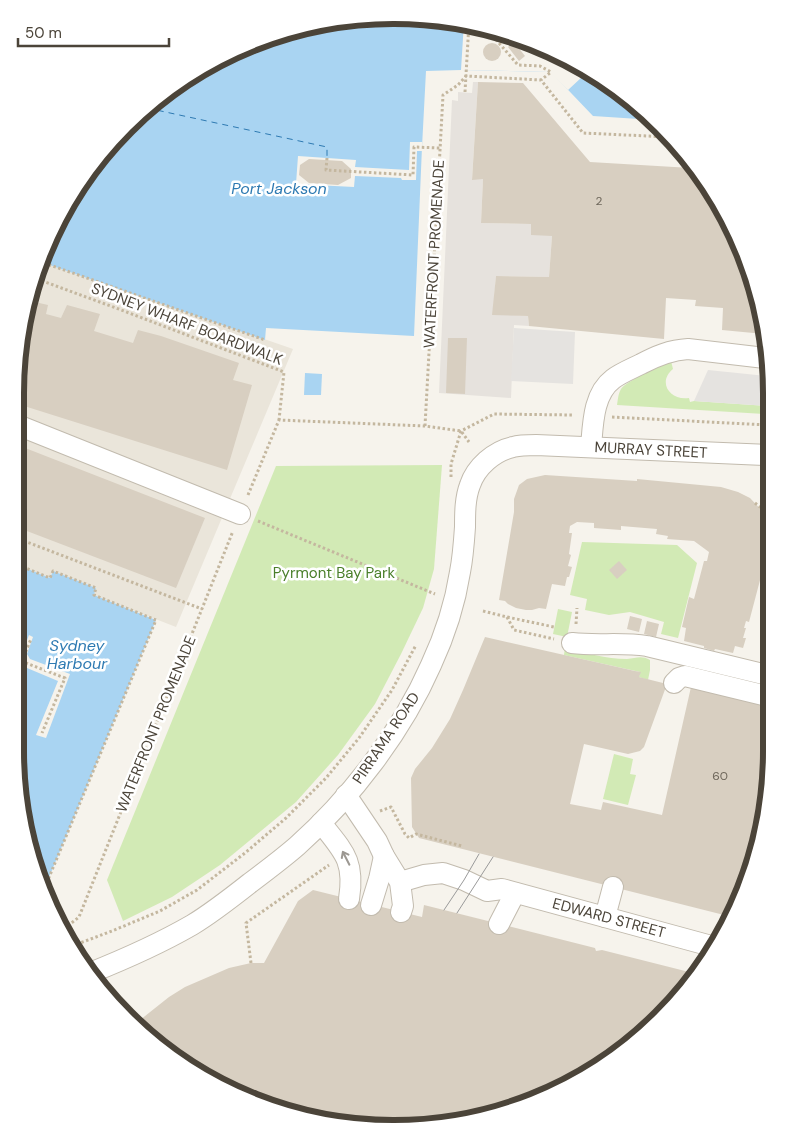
<svg xmlns="http://www.w3.org/2000/svg" width="787" height="1144" viewBox="0 0 787 1144" font-family="'DM Sans',sans-serif">
<style>
.residential{fill:#eae5da}
.industrial{fill:#e6e2dd}
.green{fill:#d2eab5}
.parking{fill:#e5e3e0}
.water{fill:#a9d4f2}
.pier{fill:#f6f3ec}
.lines{fill:none;stroke-linecap:round;stroke-linejoin:round}
.ferry{stroke:#2e7ab2;stroke-width:1;stroke-dasharray:6 5;stroke-linecap:butt}
.building{fill:#d8cfc1}
.minor-casing{stroke:#c2bbae;stroke-width:22}
.path{stroke:#c4b79f;stroke-width:3;stroke-dasharray:2.5 2.5;stroke-linecap:butt}
.minor{stroke:#fff;stroke-width:20}
.tram{stroke:#9a9a9a;stroke-width:1}
.oneway{stroke:#9c9892}
.labels{text-anchor:middle;dominant-baseline:central;stroke-width:5;stroke-linejoin:round;paint-order:stroke}
.number-label{font-size:12px;fill:#6e675b}
.street-label{font-size:15px;fill:#4b4439;stroke:#fff}
.park-label{font-size:15px;fill:#4a7f2a;stroke:#fff}
.water-label{font-size:16px;font-style:italic;fill:#2e7ab2;stroke:#fff}
.rim{fill:none;stroke:#4b4439;stroke-width:6}
</style>
<rect width="100%" height="100%" fill="#f6f3ec"/>
<path class="residential" d="M44,263L293,349L176,627L94,595L96,588L53,571L50,578L18,565L22,320Z"/>
<path class="industrial" d="M473,82H478L472,179H483L481,223L531,224L552,236L549,277L496,276L493,314L528,316L529,326L514,325L511,398L439,393L452,100L458,101V92L472,93Z"/>
<g class="green">
<path d="M671,361L673,369C657,382 670,401 689,398L690,402L694,401L766,406V414L617,405C618,400 618,394 621,389C626,381 660,367 671,361Z"/>
<path d="M442,465L434,569L423,608L401,654L375,704L338,755L296,802L220,865L172,897L123,921L107,880L276,466Z"/>
<path d="M582,542L677,545L697,563L678,638L661,634L664,622L630,612L609,615L585,610L587,599L570,595Z"/>
<path d="M558,609L572,612L567,637L553,634Z"/>
<path d="M565,647C585,653 606,659 627,659C636,658 642,655 650,660V670L648,680L639,677L640,672L564,655Z"/>
<path d="M614,754L633,759L630,774L636,775L628,805L603,799Z"/>
</g>
<g class="parking">
<path d="M514,328L575,332L573,384L511,381Z"/>
<path d="M708,370L766,376V406L694,401Z"/>
</g>
<g class="water">
<path d="M394,15L468,22L539,44L604,79L654,120L593,116L551,72L461,70L426,71L422,147L414,336L266,328L265,340L44,263L66,205L126,126L183,79L249,44L320,22Z"/>
<path d="M305,373L322,374L321,395H304Z"/>
<path d="M18,565L50,578L53,571L96,588L94,595L156,620L45,887L28,849L15,750Z"/>
</g>
<g class="pier">
<path d="M464,22L539,44L565,58L582,77L568,90L550,72L461,70Z"/>
<path d="M410,142H422V151H417L416,180H402L401,178L355,176L354,187L296,184L298,156L356,160L355,167L409,170Z"/>
<path d="M29,635L33,637L27,654L30,659L70,674L46,738L36,735L58,681L27,668L20,673L16,683L17,661L20,659Z"/>
</g>
<g class="lines">
<path class="ferry" d="M147,108L327,147V158"/>
</g>
<g class="building">
<path d="M514,42L525,56L519,61L508,47Z"/>
<circle cx="492" cy="52" r="9"/>
<path d="M478,82L523,83L590,162L691,168L733,226L765,320V334L722,330L723,308L695,306L696,300L666,298L664,339L529,326L528,316L492,315L496,276L549,277L552,236L531,235V224L481,223L483,179L472,180Z"/>
<path d="M309,159L342,161L351,169V178L338,185L309,183L299,175L300,165Z"/>
<path d="M35,285L41,287L35,302L48,305L46,314L61,318L67,305L100,314L94,331L133,343L138,330L161,336L239,363L233,380L252,385L227,470L21,405L22,320Z"/>
<path d="M448,338H467L465,394L446,393Z"/>
<path d="M20,446L205,518L176,588L19,528Z"/>
<path d="M545,475L637,481V479L721,487L738,492L750,498L768,517V538L764,543L769,544V546L749,622L746,621L744,628H746L743,638H746L743,648L735,646L733,653L715,649L714,651L704,648V646L684,641L686,628L682,627L689,597L694,599L704,561H707L709,552L694,541L667,539L668,536L656,534L657,529L621,526V530L594,528V523L577,522L570,526L569,533H572L569,554L571,555L568,566L572,567L569,577H567L565,586L552,584L546,609L539,608L532,610H526L516,608L508,604L505,601L499,600L514,512V499L519,485L527,479Z"/>
<path d="M619,561L627,570L617,579L609,570Z"/>
<path d="M630,616L642,619L639,632L627,629Z"/>
<path d="M647,621L659,624L656,637L644,634Z"/>
<path d="M485,637L635,671L641,672L639,677L667,684L644,747L640,751L628,754L584,744L570,804L601,810L603,802L662,815L691,687L771,706L772,751L765,825L743,896L733,914L729,913L728,916L419,838L412,827L411,778L415,769L432,748L450,719L463,690Z"/>
<path d="M770,647V657L771,665L766,663Z"/>
<path d="M313,890L422,917L424,905L444,910L595,948L596,951L602,950L697,974L661,1018L561,1090L467,1122L344,1126L248,1100L144,1035L135,1024L169,997L185,987L229,968L251,963H264L298,901Z"/>
</g>
<g class="lines">
<defs>
<g id="minor">
<path d="M20,426L240,514"/>
<path d="M591,447C593,424 593,394 613,379C621,373 631,369 641,364C656,356 670,350 688,349L765,358"/>
<path d="M572,643C597,646 622,642 647,646L771,676"/>
<path d="M674,683L679,678L685,676L771,697"/>
<path d="M346,795L377,841L384,856L400,882L403,906L401,912"/>
<path d="M321,823C344,852 355,861 349,899"/>
<path d="M400,882L424,875L443,873L464,880L487,891L502,889L715,947"/>
<path d="M371,905L379,879L384,856"/>
<path d="M605,917L613,887"/>
<path d="M499,924L515,893"/>
<path d="M90,973C125,959 159,944 192,925C212,913 231,898 250,883C266,871 282,859 297,846C352,797 402,731 431,665C445,635 455,604 460,572C463,557 464,542 465,527C465,513 465,498 470,485C476,467 494,451 513,447C520,445 528,445 536,445L767,455"/>
</g>
</defs>
<use href="#minor" class="minor-casing"/>
<g class="path">
<path d="M486,28L518,65L540,66L551,72L541,80"/>
<path d="M465,92L469,23"/>
<path d="M327,158L326,170L413,175L414,147L440,148"/>
<path d="M44,263L265,340"/>
<path d="M37,279L116,308L284,372L279,420"/>
<path d="M612,417L767,425"/>
<path d="M425,426L443,95L458,85L466,76L541,80L583,133L669,137"/>
<path d="M451,477V464L461,431L494,414L574,415"/>
<path d="M248,495L279,420L425,426L461,431L469,442"/>
<path d="M755,503L765,511"/>
<path d="M768,509L765,511L768,516"/>
<path d="M258,521L435,594"/>
<path d="M19,539L202,609"/>
<path d="M18,565L50,578L53,571L96,588L94,595L156,620L45,887"/>
<path d="M483,611L507,617L554,627"/>
<path d="M507,617L514,630L554,639"/>
<path d="M576,624L577,608"/>
<path d="M16,666L26,663L65,678L42,733"/>
<path d="M16,675L31,639"/>
<path d="M380,811L391,807L405,834L409,838L416,834L462,846"/>
<path d="M64,929L79,917L233,531"/>
<path d="M72,946L112,931L160,911L197,890L245,853L286,818L326,778L359,738L392,690L416,645"/>
<path d="M251,963L246,923L329,865"/>
<path d="M684,989L685,990"/>
</g>
<use href="#minor" class="minor"/>
<g class="tram">
<path d="M444,910L464,880L479,854"/>
<path d="M457,913L493,857"/>
</g>
</g>
<defs><path id="oneway-shaft" d="M-6 0H5M1.5-3L5.5 0L1.5 3" fill="none" stroke-width="1.6" stroke-linecap="round" stroke-linejoin="round" transform="scale(1.25)"/></defs>
<use class="oneway" href="#oneway-shaft" transform="translate(346 858) rotate(-117)"/>
<g class="labels">
<g class="number-label">
<text x="599" y="201">2</text>
<text x="720" y="776">60</text>
</g>
<g class="street-label">
<text transform="translate(434 254) rotate(-87)">WATERFRONT PROMENADE</text>
<text transform="translate(187 324) rotate(21)">SYDNEY WHARF BOARDWALK</text>
<text transform="translate(651 450) rotate(3)">MURRAY STREET</text>
<text transform="translate(156 724) rotate(-68)">WATERFRONT PROMENADE</text>
<text transform="translate(386 738) rotate(-56)">PIRRAMA ROAD</text>
<text transform="translate(609 918) rotate(15)">EDWARD STREET</text>
</g>
<g class="park-label">
<text x="334" y="573">Pyrmont Bay Park</text>
</g>
<g class="water-label">
<text x="279" y="188">Port Jackson</text>
<text x="77" y="645">Sydney<tspan x="77" dy="18">Harbour</tspan></text>
</g>
</g>
<path d="M0 0H787V1144H0ZM393 24H394A369 369 0 0 1 763 393V751A369 369 0 0 1 394 1120H393A369 369 0 0 1 24 751V393A369 369 0 0 1 393 24Z" fill="#fff" fill-rule="evenodd"/>
<path class="rim" d="M393 24H394A369 369 0 0 1 763 393V751A369 369 0 0 1 394 1120H393A369 369 0 0 1 24 751V393A369 369 0 0 1 393 24Z"/>
<path d="M18 38v8h151v-8" fill="none" stroke="#4b4439" stroke-width="2.5"/>
<text x="25" y="38" font-size="15" fill="#4b4439" stroke="#ffffff" stroke-width="4" paint-order="stroke">50 m</text>
</svg>
